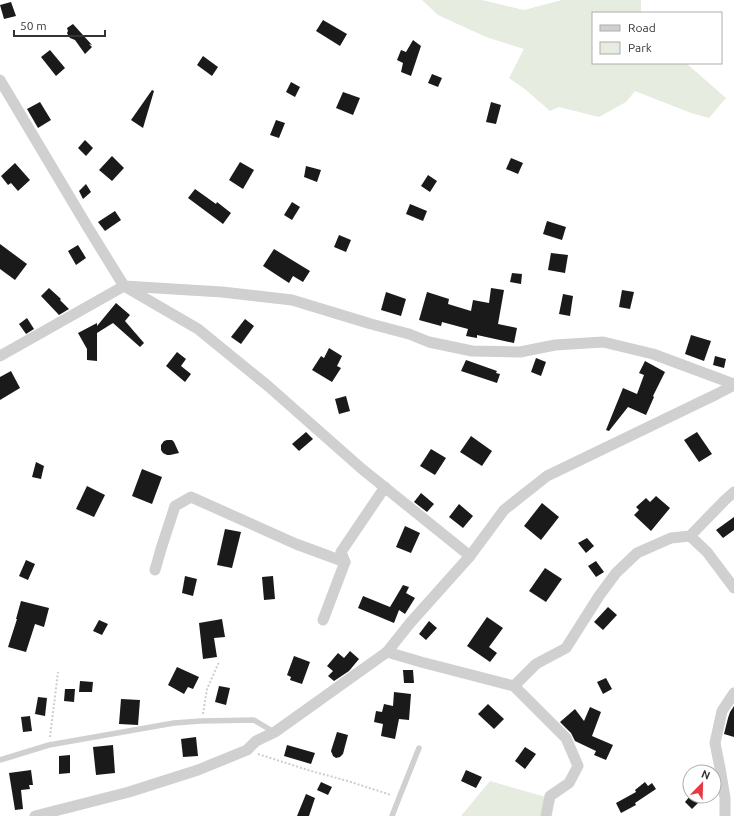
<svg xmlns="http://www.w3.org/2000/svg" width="734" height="816" viewBox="0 0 734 816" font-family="Ubuntu,sans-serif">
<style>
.green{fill:#e6ecdf}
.building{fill:#1a1a1a}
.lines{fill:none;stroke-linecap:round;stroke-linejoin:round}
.path{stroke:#cdcdcd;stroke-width:2;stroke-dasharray:2 2;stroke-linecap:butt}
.service{stroke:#d0d0d0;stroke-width:5.5}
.minor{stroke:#d0d0d0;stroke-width:11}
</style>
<rect width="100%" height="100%" fill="#fff"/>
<g class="green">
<path d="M422,0H482L524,10L562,0H641V13H593V63H686L726,98L709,118L691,113L635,91L626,102L599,117L559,107L550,111L526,90L509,78L524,49L486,37L438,15Z"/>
<path d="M490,781L546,797L543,816H461Z"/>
</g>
<g class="building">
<path d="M11,2L16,16L4,19L0,5Z"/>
<path d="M323,20L347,34L340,46L316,31Z"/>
<path d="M73,24L82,34L92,45L89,44L92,47L85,54L75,40L70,38L68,35L67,33L68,31L67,28Z"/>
<path d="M413,40L421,46L411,76L401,72L403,63L397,60L401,50L406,52Z"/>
<path d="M50,50L65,68L56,76L41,57Z"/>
<path d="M203,56L218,67L212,76L197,65Z"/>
<path d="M432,74L442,78L438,87L428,83Z"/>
<path d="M291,82L300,87L295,97L286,92Z"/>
<path d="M152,90L154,91L143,128L131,120Z"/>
<path d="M343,92L360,98L353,115L336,108Z"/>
<path d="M40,102L51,120L38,128L27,109Z"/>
<path d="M491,102L501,105L496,124L486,122Z"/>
<path d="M276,120L285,123L279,138L270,135Z"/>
<path d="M85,140L93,148L86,156L78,148Z"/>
<path d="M112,156L124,168L112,181L99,170Z"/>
<path d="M511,158L523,163L518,174L506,169Z"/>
<path d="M240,162L254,170L243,189L229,180Z"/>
<path d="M15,163L30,180L18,191L11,183L8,185L1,176Z"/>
<path d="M306,166L321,170L317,182L304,177Z"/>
<path d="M428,175L437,181L430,192L421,186Z"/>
<path d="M86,184L91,192L83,199L79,191Z"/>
<path d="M195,189L216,204L217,202L231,213L223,224L188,198Z"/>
<path d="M292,202L300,207L292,220L284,215Z"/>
<path d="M410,204L427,211L423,221L406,214Z"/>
<path d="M115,211L121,220L105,231L98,222Z"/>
<path d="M547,221L566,227L562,240L543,234Z"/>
<path d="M339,235L351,240L346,252L334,247Z"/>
<path d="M0,244L27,264L15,280L0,269Z"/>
<path d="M78,245L86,258L76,265L68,251Z"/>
<path d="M274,249L310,271L303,282L293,276L289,283L263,266Z"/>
<path d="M551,253L568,255L565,273L548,270Z"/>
<path d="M512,273L522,274L521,284L510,282Z"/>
<path d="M49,288L61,299L60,300L69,309L59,315L41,296Z"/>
<path d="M491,288L504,290L498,324L517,328L514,343L477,335V338L466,336L468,329L442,322L441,326L419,320L427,292L449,299L448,304L471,311L473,300L489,303Z"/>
<path d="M622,290L634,292L630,309L619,307Z"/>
<path d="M386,292L406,299L401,316L381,310Z"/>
<path d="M563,294L573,296L570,316L559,314Z"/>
<path d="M116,303L130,315L125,321L144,343L140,347L113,323L97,333V361L87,360V349L78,333L97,323V326Z"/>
<path d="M27,318L34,329L26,334L19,324Z"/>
<path d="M245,319L254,326L241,344L231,337Z"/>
<path d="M691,335L711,341L704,361L685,354Z"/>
<path d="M329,348L342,356L337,366L341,368L332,382L312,370L321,356L324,358Z"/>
<path d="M177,352L186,359L181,366L191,374L185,382L166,366Z"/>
<path d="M715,356L726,359L724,368L713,365Z"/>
<path d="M536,358L546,362L541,376L531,372Z"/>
<path d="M466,360L497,371L496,373L500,374L497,383L461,371Z"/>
<path d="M645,361L665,372L653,396L654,397L646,415L628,407L609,431L606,430L623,388L637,394L644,375L639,373Z"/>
<path d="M11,371L20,388L0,400V377Z"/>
<path d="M346,396L350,411L339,414L335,399Z"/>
<path d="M306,432L313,439L299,451L292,444Z"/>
<path d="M697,432L712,454L699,462L684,440Z"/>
<path d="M471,436L492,451L482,466L460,452Z"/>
<path d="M167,440H172L174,442L179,453L170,455H167L163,453L161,450V445L164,441Z"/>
<path d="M431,449L446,458L435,475L420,466Z"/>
<path d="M36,462L44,466L41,479L32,477Z"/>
<path d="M142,469L162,477L152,504L132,496Z"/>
<path d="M87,486L105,495L94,517L76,509Z"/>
<path d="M421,493L434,504L427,512L414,502Z"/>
<path d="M656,496L670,508L651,531L634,515L639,510L636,507L646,498L650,502Z"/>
<path d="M542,503L559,517L541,540L524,526Z"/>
<path d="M459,504L473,516L463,528L449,517Z"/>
<path d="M734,517V530L723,538L716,530Z"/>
<path d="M405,526L420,533L411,553L396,547Z"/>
<path d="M225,529L241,532L232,568L217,565Z"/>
<path d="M587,538L594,546L586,553L578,543Z"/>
<path d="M26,560L35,564L28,580L19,576Z"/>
<path d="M596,561L604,572L596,577L588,566Z"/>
<path d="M545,568L562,579L546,602L529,591Z"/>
<path d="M185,576L197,579L193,596L182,593Z"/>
<path d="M273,576L275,599L264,600L262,577Z"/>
<path d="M403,585L409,587L406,593L415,598L405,614L399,610L394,623L358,608L363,596L390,607Z"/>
<path d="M21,601L49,608L44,627L35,624L26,652L8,647L17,619H16Z"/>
<path d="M608,607L617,615L603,630L594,622Z"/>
<path d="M487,617L503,628L489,647L497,653L490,662L467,646Z"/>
<path d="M222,619L225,637L214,638L217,657L203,659L199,623Z"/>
<path d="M99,620L108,624L102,635L93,631Z"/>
<path d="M429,621L437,628L426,640L419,634Z"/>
<path d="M350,651L359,659L349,671L334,681L328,676L333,671L327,666L338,653L344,658Z"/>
<path d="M294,656L310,662L302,684L290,680L291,677L287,675Z"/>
<path d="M177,667L199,677L193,689L188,687L184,694L168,685Z"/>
<path d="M403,670H413L414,683H404Z"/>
<path d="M606,678L612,689L603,694L597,682Z"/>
<path d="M80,681L93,682L92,692H79Z"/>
<path d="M219,686L230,688L226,705L215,702Z"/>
<path d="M65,689H75L74,702L64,701Z"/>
<path d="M394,692L411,694L409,720L399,719L395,739L381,736L383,724L374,722L376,711L382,712L384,704L393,706Z"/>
<path d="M38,697L47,698L45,716L35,714Z"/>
<path d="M121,699L140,700L138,725L119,724Z"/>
<path d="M488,704L504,719L494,729L478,714Z"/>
<path d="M734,706V737L724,734L728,718L730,712Z"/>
<path d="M590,707L601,712L592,736L613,745L606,760L594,755L596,751L575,741L571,733L560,722L575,709L584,721Z"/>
<path d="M30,716L32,731L23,732L21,717Z"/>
<path d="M337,732L348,735L343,754L340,757L336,758L333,756L331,751Z"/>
<path d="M196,737L198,756L183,757L181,739Z"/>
<path d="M113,745L115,773L96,775L93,747Z"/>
<path d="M287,745L315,753L311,764L284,756Z"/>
<path d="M525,747L536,754L525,769L515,761Z"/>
<path d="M70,755V773L59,774V756Z"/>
<path d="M31,770L33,785H29L30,789L21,790L23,809L15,810L9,773Z"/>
<path d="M466,770L482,777L476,788L461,781Z"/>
<path d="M321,782L332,787L328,795L317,790Z"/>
<path d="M645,782L648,786L652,783L656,789L635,803L636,805L621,813L616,803L636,792L635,790Z"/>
<path d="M306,794L315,798L309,816H297Z"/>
<path d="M690,796H693L699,802L692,809L685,802Z"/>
</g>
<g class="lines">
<g class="path">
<path d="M203,714L207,689L219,662"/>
<path d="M50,737L58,672"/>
<path d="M258,754L311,771L348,781L391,795"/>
</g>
<g class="service">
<path d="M0,760L49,745L174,723L201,721L254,720L274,732"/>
<path d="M392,816L399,798L419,748"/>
</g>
<g class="minor">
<path d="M0,80L87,226L124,286L198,329L268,386L362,469L470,556"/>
<path d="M0,356L124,286L222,292L292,300L371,324L409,334L429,342L472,351L520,352L555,345L603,342L653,354L734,384"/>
<path d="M690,536L707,552L734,588"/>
<path d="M155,570L161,549L175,506L191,497L296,544L345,562"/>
<path d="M323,620L345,562L341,552L385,487"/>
<path d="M387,652L421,662L514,686L536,664L566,648L599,596L616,573L637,553L671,538L690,536L725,500L734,492"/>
<path d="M514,686L566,738L578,766L569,783L550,796L546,816"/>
<path d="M35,816L129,792L198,770L247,750L256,741L275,732L387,652L411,622L470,556L504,510L547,476L717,394L734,385"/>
<path d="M725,816V798L720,768L715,743L722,711L734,693"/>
</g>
</g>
<rect x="592" y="12" width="130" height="52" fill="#ffffff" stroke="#adadad"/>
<rect x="600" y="25" width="20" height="6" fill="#d0d0d0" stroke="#adadad"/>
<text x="628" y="32" font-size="12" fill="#333333">Road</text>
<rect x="600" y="42" width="20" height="12" fill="#e6ecdf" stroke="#adadad"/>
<text x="628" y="52" font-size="12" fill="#333333">Park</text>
<g transform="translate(702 784) rotate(23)"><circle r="19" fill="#ffffff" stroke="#adadad"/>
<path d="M0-3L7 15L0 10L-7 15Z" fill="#e63946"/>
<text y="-6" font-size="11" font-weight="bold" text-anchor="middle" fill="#333333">N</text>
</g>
<path d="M14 30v6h91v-6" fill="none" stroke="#333333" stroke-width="2"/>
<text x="20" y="30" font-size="12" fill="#333333" stroke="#ffffff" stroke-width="3" paint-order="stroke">50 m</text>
</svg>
